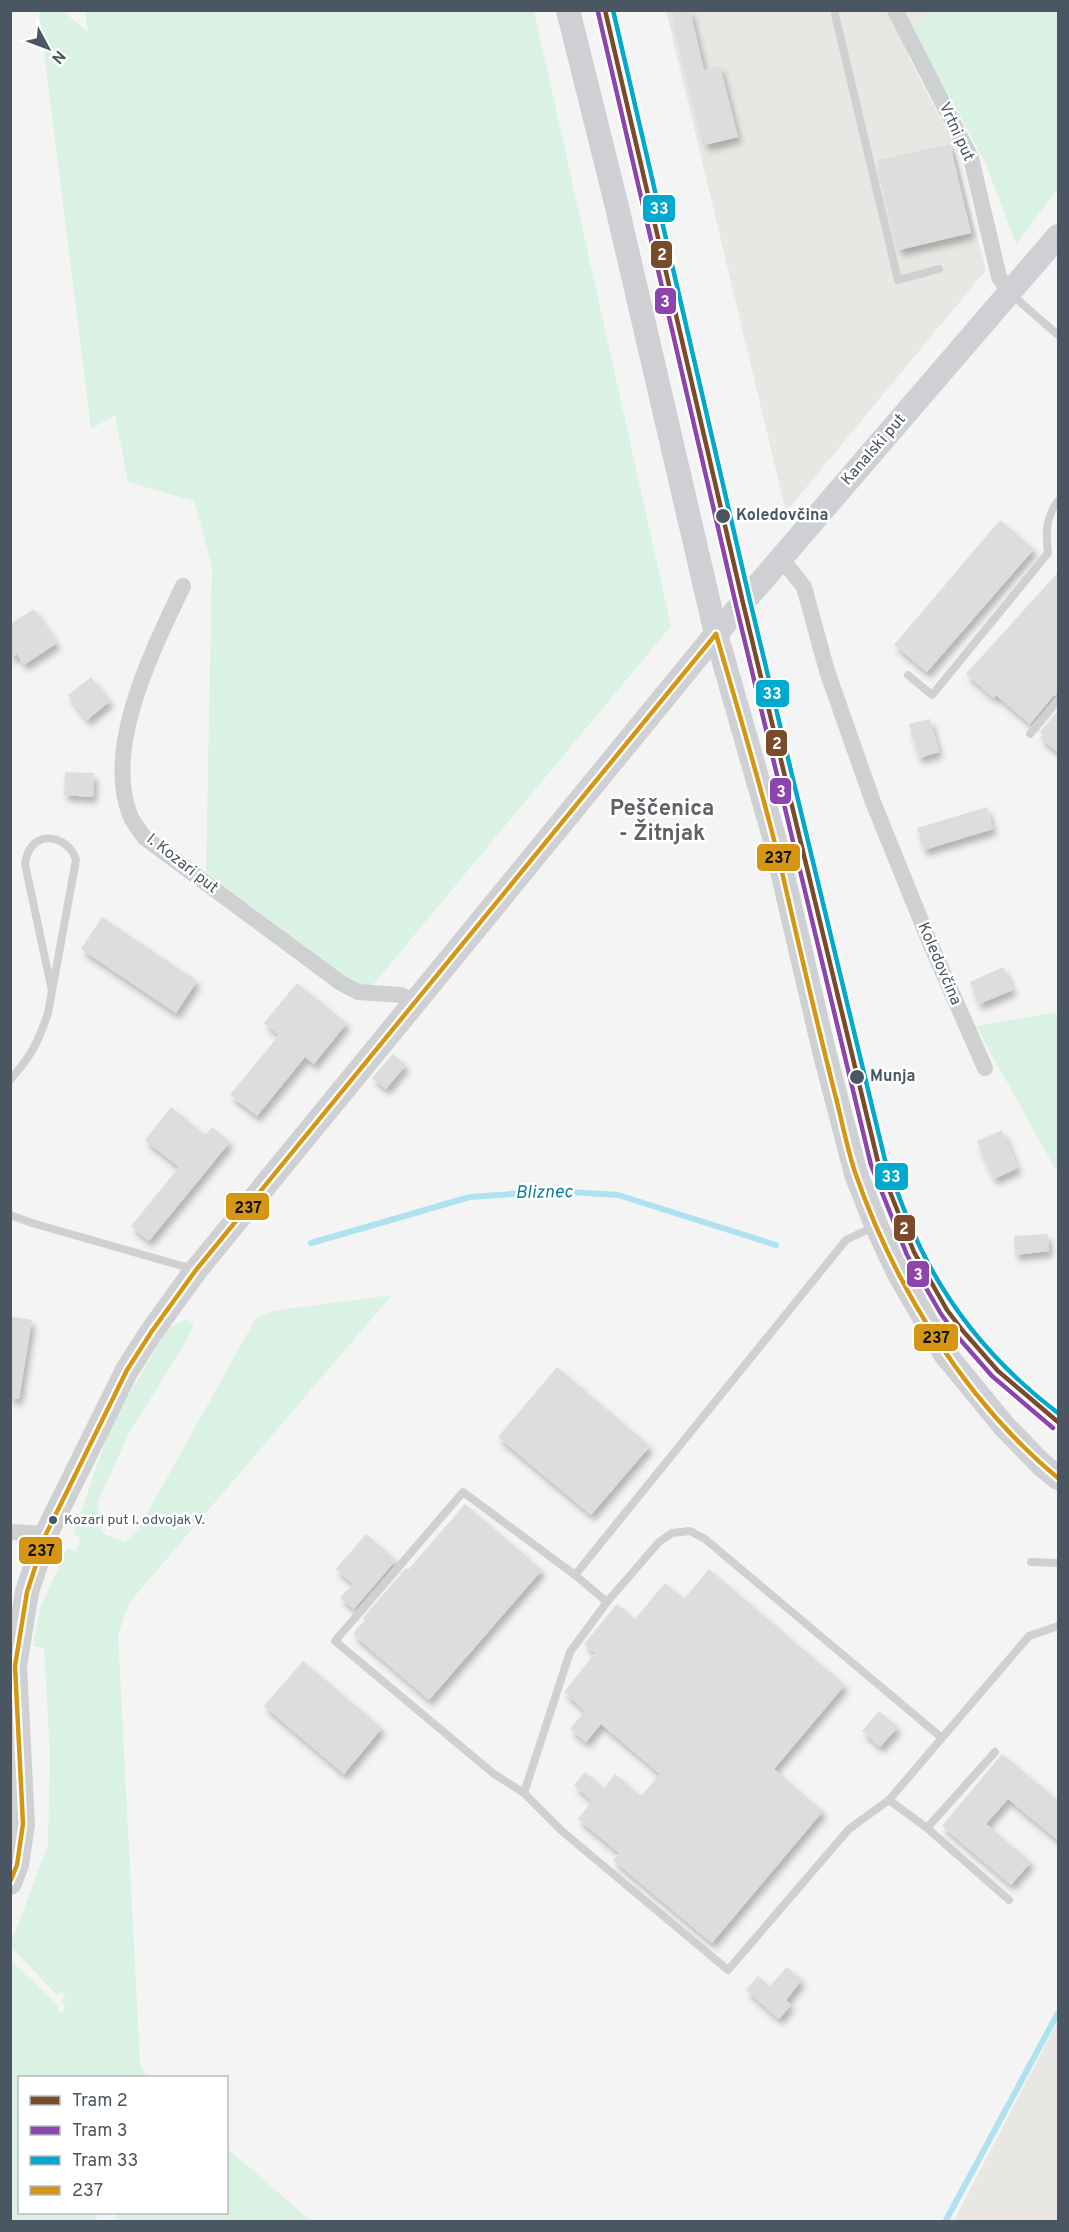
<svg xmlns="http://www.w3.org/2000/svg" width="1069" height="2232" viewBox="0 0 1069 2232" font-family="Overpass,sans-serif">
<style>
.commercial{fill:#e8e7e3}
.green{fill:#d9f2e3}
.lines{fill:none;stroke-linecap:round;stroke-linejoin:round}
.stream{stroke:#aee2f0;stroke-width:6}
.building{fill:#ddddde;filter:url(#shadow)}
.lane{stroke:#ced0d2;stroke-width:8}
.street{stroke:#ced0d2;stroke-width:16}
.secondary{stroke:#ced0d4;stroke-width:24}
.bus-1-casing{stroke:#fff;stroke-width:9}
.bus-1{stroke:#d49613;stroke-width:4.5}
.tram-1-casing{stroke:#fff;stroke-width:9}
.tram-2-casing{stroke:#fff;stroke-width:9}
.tram-3-casing{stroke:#fff;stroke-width:9}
.tram-1{stroke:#7a4b2a;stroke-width:4.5}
.tram-2{stroke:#8e44ad;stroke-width:4.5}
.tram-3{stroke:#00a9ce;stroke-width:4.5}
.stop-dot{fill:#4a5661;stroke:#fff;stroke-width:2}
.labels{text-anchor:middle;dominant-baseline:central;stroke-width:5;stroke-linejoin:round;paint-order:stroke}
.bus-label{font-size:14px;fill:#4a5661;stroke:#fff;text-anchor:start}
.street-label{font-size:16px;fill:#4a5661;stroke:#fff}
.stop-label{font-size:16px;font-weight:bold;fill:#4a5661;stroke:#fff;text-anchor:start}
.water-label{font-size:18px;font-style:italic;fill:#0c7c9b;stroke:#fff}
.district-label{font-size:22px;font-weight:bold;fill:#5f6368;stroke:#fff}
.line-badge{stroke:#fff;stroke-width:2}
.badge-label{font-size:16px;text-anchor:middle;font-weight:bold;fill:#fff}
.pale-badge-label{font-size:16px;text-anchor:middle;font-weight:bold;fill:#111}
</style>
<defs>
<filter id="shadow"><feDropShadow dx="3.5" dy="6" stdDeviation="3" flood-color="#0004"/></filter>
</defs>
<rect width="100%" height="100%" fill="#f4f4f4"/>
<g class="commercial">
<path d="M666,11H971L908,56L952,140L986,270L786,512Z"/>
<path d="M1058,2021V2221H954L961,2207Z"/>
</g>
<g class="green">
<path d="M39,11H63L88,32L85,11H534L671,626L367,992L206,872L212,566L194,501L128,482L115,415L91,429Z"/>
<path d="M937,11H1058V189L1016,244L985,162L911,26Z"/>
<path d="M1058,1012V1174L976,1026Z"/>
<path d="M392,1295L129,1603L118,1635L140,2062L145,2074L148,2077L20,2078V2212L98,2213L96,2221H11L10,1960L57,2004L59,2014L66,2008L61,2000L66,1996L60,1992L57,1995L11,1947V1937L15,1933L48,1845L50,1755L44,1648L33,1646L40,1608L67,1549L76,1551L81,1537L73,1535L111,1425L168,1328L187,1319L194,1324L187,1340L129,1433L97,1504L103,1534L125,1542L139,1528L256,1318L273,1311Z"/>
<path d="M227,2148L311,2221H116L117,2213L226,2212Z"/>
</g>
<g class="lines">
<g class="stream">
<path d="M311,1243L470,1197L555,1191L618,1195L776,1245"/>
<path d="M945,2222L1058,2013"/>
</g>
</g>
<g class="building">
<path d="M672,10H690L704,70L720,66L738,137L705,145Z"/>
<path d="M950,144L971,233L899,250L878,160Z"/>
<path d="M1000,520L1034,549L927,672L894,645Z"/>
<path d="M1059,571V694L1053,696L1030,724L996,695L994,698L966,674Z"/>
<path d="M34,609L57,643L24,665L17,654L10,658V624Z"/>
<path d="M91,677L110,701L87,720L68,695Z"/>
<path d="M1059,709V753L1040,738L1042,734L1040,732Z"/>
<path d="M930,719L939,752L919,758L909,724Z"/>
<path d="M65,772L94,773L93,797L64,795Z"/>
<path d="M987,807L993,829L924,850L917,828Z"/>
<path d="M102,917L197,981L176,1013L81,949Z"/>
<path d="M1003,967L1013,990L979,1004L970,982Z"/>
<path d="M297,983L347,1023L314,1064L305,1057L257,1116L230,1095L279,1035L264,1023Z"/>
<path d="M393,1054L406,1065L386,1089L372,1078Z"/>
<path d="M171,1107L205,1135L212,1127L230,1142L149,1241L131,1226L179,1167L145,1140Z"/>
<path d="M1002,1130L1018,1168L994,1179L977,1141Z"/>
<path d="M1048,1234L1049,1251L1015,1255L1014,1236Z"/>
<path d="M10,1316L32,1320L19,1399L10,1398Z"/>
<path d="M557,1367L650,1446L591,1515L498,1437Z"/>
<path d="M465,1504L542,1570L429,1700L353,1634L365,1620L363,1618L406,1568L408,1570Z"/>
<path d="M366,1534L396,1560L354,1609L340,1598L353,1584L336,1569Z"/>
<path d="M709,1569L845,1685L774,1769L823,1811L712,1943L613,1860L619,1853L578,1819L592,1801L574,1785L585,1772L604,1788L615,1774L641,1796L660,1774L601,1724L586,1742L570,1729L585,1711L564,1692L595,1653L584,1644L617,1604L635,1619L665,1583L684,1599Z"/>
<path d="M303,1661L382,1728L344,1774L264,1706Z"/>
<path d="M879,1711L898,1727L880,1747L862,1731Z"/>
<path d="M1002,1754L1059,1801V1841L1008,1799L986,1824L1031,1862L1011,1885L942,1826Z"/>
<path d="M787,1967L802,1980L786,2000L791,2005L779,2019L746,1990L758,1976L770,1986Z"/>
</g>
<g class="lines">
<g class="lane">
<path d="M834,10L898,280L939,269"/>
<path d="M1011,294L1058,335"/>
<path d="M908,675L932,695L1048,553C1046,533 1045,518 1058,501"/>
<path d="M1030,734L1058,700"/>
<path d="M10,1080C31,1056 38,1043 48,1013L76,860C71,840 42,829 30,849C27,853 26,859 25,864L52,991"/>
<path d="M10,1215L32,1223L193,1269"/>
<path d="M1031,1562L1058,1563"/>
<path d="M575,1575L607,1602"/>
<path d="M942,1738L705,1539L690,1531L672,1533L659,1542L607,1602L570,1652L524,1793L563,1832L728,1970L849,1829L889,1800L1029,1636L1058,1626"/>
<path d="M524,1793L494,1774L335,1641L463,1492L575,1575L846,1240L875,1226"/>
<path d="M889,1800L927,1828L1009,1900"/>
<path d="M927,1828L995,1752"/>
</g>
<g class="street">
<path d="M895,10L971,158L999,277L1010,293"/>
<path d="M781,558L804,587L827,671L873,802L930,943L985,1068"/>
<path d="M183,586C154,648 103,746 130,815C133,823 140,831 145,838L341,983L358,992L401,995L415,1003"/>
<path d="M10,1532L46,1534"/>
</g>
<g class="secondary">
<path d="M568,10L617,207L716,634L774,837L824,1051L856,1174L876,1225L898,1272L945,1354L1004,1426L1041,1464L1058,1478"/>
<path d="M10,1883L17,1865L23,1824L15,1666L27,1592L46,1534L127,1370L152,1331L196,1270L716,634L1058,236"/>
</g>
<defs>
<g id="bus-1">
<path d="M716,634C739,713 763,792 782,872C799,946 816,1020 835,1094C842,1121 847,1149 856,1175C895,1287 966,1402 1058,1478"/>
<path d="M10,1882L17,1865L23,1824L15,1666L27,1592L46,1534L127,1370L152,1331L196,1270L716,634"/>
</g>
</defs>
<use href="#bus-1" class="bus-1-casing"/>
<use href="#bus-1" class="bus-1"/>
<defs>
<path id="tram-1" d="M605,10L743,603L878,1162L914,1252L947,1310L963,1331L998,1371L1058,1422"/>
<path id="tram-2" d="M598,12L736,605L871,1165L907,1255L941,1314L957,1336L992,1376L1053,1428"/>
<path id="tram-3" d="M613,10L750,601L885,1160C897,1190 907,1220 921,1249C953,1315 1000,1369 1058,1413"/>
</defs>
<use href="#tram-1" class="tram-1-casing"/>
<use href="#tram-2" class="tram-2-casing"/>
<use href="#tram-3" class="tram-3-casing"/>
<use href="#tram-1" class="tram-1"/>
<use href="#tram-2" class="tram-2"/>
<use href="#tram-3" class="tram-3"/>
</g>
<g class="stop-dot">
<circle cx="723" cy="516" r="8"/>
<circle cx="857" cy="1077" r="8"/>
<circle cx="53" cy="1520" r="5"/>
</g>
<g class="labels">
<g class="bus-label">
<text x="64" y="1520">Kozari put I. odvojak V.</text>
</g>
<g class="street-label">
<text transform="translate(956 132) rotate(65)">Vrtni put</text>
<text transform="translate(874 450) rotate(-49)">Kanalski put</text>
<text transform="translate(182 864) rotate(38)">I. Kozari put</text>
<text transform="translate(939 964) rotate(67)">Koledovčina</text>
</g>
<g class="stop-label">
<text x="736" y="516">Koledovčina</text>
<text x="870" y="1077">Munja</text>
</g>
<g class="water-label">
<text transform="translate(544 1193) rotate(-1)">Bliznec</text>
</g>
<g class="district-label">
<text x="662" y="809">Peščenica<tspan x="662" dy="25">- Žitnjak</tspan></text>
</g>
</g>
<g class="line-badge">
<rect x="642" y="194" width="34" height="29" rx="6" fill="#00a9ce"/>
<rect x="650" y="240" width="23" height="29" rx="6" fill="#7a4b2a"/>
<rect x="654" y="287" width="23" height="28" rx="6" fill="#8e44ad"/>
<rect x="755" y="679" width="35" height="29" rx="6" fill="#00a9ce"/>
<rect x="765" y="729" width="23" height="28" rx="6" fill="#7a4b2a"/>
<rect x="769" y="777" width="23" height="28" rx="6" fill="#8e44ad"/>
<rect x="756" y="843" width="45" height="29" rx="6" fill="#d49613"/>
<rect x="874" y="1162" width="35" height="29" rx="6" fill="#00a9ce"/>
<rect x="225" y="1192" width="45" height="29" rx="6" fill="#d49613"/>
<rect x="893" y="1214" width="23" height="28" rx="6" fill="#7a4b2a"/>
<rect x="906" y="1260" width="24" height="28" rx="6" fill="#8e44ad"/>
<rect x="913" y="1323" width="46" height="29" rx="6" fill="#d49613"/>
<rect x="18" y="1536" width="45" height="29" rx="6" fill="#d49613"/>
</g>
<g class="badge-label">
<text x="659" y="214">33</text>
<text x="662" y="260">2</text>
<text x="665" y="307">3</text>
<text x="772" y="699">33</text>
<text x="777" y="749">2</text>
<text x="781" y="797">3</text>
<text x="891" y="1182">33</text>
<text x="904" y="1234">2</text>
<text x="918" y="1280">3</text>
</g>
<g class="pale-badge-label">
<text x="778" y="863">237</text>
<text x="248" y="1213">237</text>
<text x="936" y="1343">237</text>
<text x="41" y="1556">237</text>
</g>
<rect width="1069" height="2232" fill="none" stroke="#4a5661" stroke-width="24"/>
<rect x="18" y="2076" width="210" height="138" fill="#ffffff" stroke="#b7bbc0" stroke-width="1.5"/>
<rect x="30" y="2096" width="30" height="9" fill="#7a4b2a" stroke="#b7bbc0" stroke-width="1.5"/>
<text x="72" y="2106" font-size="18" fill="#4a5661">Tram 2</text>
<rect x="30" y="2126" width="30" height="9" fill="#8e44ad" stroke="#b7bbc0" stroke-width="1.5"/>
<text x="72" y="2136" font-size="18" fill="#4a5661">Tram 3</text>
<rect x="30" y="2156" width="30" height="9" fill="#00a9ce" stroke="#b7bbc0" stroke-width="1.5"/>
<text x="72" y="2166" font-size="18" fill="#4a5661">Tram 33</text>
<rect x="30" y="2186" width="30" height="9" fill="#d49613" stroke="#b7bbc0" stroke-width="1.5"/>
<text x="72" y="2196" font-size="18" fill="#4a5661">237</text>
<g transform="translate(48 48) rotate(131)" stroke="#ffffff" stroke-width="4.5" paint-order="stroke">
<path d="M0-4.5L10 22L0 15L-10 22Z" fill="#4a5661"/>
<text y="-9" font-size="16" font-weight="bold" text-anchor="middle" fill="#4a5661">N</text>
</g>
</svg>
